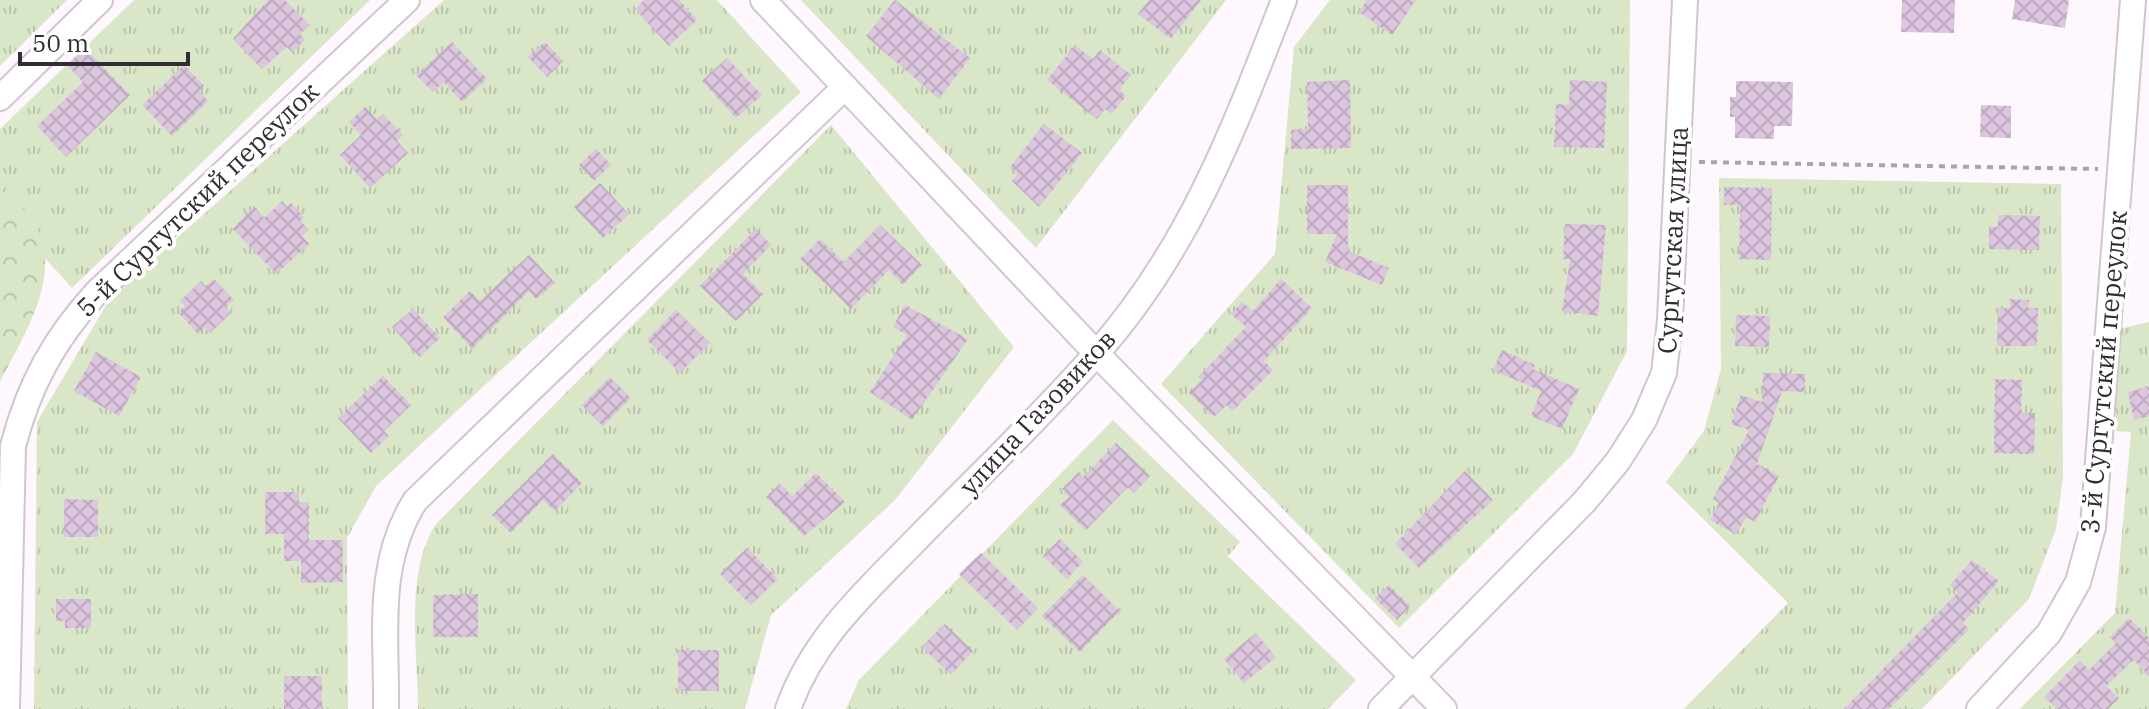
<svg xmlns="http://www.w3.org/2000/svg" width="2149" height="709" viewBox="0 0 2149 709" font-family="'IBM Plex Serif',serif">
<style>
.grass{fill:url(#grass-tufts)}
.forest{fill:url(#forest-crowns)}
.building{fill:url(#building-cross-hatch)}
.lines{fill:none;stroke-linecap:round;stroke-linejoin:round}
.minor-casing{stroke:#d0c5d1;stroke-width:28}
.path{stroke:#aaa4aa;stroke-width:4;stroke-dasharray:6 6;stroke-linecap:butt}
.minor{stroke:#fff;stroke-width:24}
.labels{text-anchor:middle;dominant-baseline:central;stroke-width:8;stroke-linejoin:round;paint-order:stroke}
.street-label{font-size:26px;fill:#312d32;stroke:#fff}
</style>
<defs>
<pattern id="grass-tufts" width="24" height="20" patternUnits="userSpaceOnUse" patternTransform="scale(2)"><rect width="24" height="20" fill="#d9e6c8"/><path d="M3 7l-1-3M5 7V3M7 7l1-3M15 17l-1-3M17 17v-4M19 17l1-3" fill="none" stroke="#bbc6ac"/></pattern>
<pattern id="forest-crowns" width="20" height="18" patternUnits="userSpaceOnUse" patternTransform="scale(2)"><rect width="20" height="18" fill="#d9e6c8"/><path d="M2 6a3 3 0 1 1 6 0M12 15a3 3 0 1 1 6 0" fill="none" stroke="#bbc6ac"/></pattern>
<pattern id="building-cross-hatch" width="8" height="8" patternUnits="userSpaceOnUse" patternTransform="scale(2)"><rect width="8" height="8" fill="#dcc5de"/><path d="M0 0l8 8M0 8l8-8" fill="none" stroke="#bdaabf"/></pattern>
</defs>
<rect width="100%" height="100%" fill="#fef7fe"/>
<g class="grass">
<path d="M0,0H67L0,66Z"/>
<path d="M134,0H370L72,288L0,208V129Z"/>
<path d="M444,0H717L801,92L376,486L347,538L348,709H34L37,422L111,297Z"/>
<path d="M801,0H1226L1036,248Z"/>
<path d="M1330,0H1630L1627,351L1573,454L1399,628L1161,384L1275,254L1294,47Z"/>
<path d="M831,125L1014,347L895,500L771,615L745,709H418C418,654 404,569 437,523Z"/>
<path d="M1719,178L2061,184L2063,477L2056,529L2029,599L1922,709H1684L1788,603L1666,482L1704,431L1721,369Z"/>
<path d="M2149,322V709H2020L2115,613L2131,432L2116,431L2115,330Z"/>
<path d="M1113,420L1240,542L1228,556L1356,680L1328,709H846L859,680Z"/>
</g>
<path class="forest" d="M0,182C10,193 21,203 29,215C69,268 25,332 0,382Z"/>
<g class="building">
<path d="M268,0H285L310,25L300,34L305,40L292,52L287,47L262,69L233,39Z"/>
<path d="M644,0H679L697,20L669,46L635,9Z"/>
<path d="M895,0L970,58L939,99L866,36Z"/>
<path d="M1149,0H1201L1171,39L1138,14Z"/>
<path d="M1367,0H1416L1392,35L1359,12Z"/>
<path d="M1902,0H1955L1954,33L1901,32Z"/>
<path d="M2015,0H2069L2065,28L2012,19Z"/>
<path d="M452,42L487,79L462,102L444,82L433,92L416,75Z"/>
<path d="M545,42L563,61L547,77L528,57Z"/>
<path d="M1075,45L1093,59L1100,50L1131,75L1119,90L1126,96L1112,114L1105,109L1097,119L1047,80Z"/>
<path d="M85,48L130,95L66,157L37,126L83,82L67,65Z"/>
<path d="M727,58L762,95L736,118L702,81Z"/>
<path d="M184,65L204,86L199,91L208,101L172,136L142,105Z"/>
<path d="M1350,80L1351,148L1291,149V130L1308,129L1307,82Z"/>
<path d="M1570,80L1607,82L1604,148L1554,147L1556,104L1569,105Z"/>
<path d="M1736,81L1793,82L1792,126H1774V139L1735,138V117H1730V97H1736Z"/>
<path d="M1981,105L2011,106V138L1980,137Z"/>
<path d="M365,107L377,120L383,114L403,135L397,141L408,153L370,188L340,155L361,135L349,122Z"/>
<path d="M1044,124L1082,153L1039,207L1012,181L1018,173L1010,167Z"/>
<path d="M596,149L611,165L594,181L579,165Z"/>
<path d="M600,183L629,214L603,238L574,207Z"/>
<path d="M1307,185H1348V251L1389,268L1382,285L1325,262L1337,234H1307Z"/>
<path d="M1724,187L1772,188L1771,260L1739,259L1740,205H1724Z"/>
<path d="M282,201L287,207L291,203L304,217L300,221L309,230L302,236L309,244L276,274L233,229L254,206L264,218Z"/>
<path d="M1998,215L2040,216L2039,250L1989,249V226L1998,227Z"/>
<path d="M1565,224L1606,225L1598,316L1562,311L1570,259H1563Z"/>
<path d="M880,225L922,265L903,285L889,270L851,309L800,259L820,239L844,262Z"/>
<path d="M756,229L771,245L743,274L763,294L736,321L700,286Z"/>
<path d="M529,255L555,283L536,299L529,291L472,349L443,317L470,291L480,301Z"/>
<path d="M214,279L234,300L226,307L231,313L210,333L205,327L198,334L178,312L185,306L180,301L201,281L206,286Z"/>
<path d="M1281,279L1312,308L1264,361L1273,370L1233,411L1226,405L1214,417L1189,393L1202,380L1198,377L1246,327L1231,314L1242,302L1253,311Z"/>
<path d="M2010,299L2029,300L2028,308H2038L2037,346H1997L1998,308H2010Z"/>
<path d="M905,305L968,339L912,420L870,392L907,335L893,327Z"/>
<path d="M413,309L440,338L420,357L392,327Z"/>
<path d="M676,310L710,343L680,373L647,340Z"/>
<path d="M1736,315L1770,316L1769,347L1735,346Z"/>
<path d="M1502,350L1535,365L1533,369L1579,389L1562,429L1531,416L1541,391L1493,370Z"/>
<path d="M96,352L141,377L119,416L74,391Z"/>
<path d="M1763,373L1805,374V392L1782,391L1757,464L1779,476L1755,522L1746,517L1736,534L1710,520L1719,503L1713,499L1749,430L1731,424L1741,395L1762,402Z"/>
<path d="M383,376L411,405L384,431L389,436L371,453L338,418Z"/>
<path d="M610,377L631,398L603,426L582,405Z"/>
<path d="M1995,379L2022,380L2021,413H2035L2034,454L1994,453Z"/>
<path d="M2149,387V416L2134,420L2128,392Z"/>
<path d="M1116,443L1150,476L1134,493L1128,487L1086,530L1060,505L1069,497L1062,489L1079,472L1083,477Z"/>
<path d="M553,454L582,483L555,511L543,500L511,533L492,515Z"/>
<path d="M1465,471L1493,500L1419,568L1395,544Z"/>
<path d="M816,473L845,502L804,536L766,497L780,484L792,496Z"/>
<path d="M265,492H299V502H309V540H343V582L301,583V561H284V534H265Z"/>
<path d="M64,499L98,500V537H64Z"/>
<path d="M1060,539L1083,562L1067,579L1043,556Z"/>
<path d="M747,548L778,579L751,605L720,574Z"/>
<path d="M981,553L1038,608L1017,630L959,574Z"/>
<path d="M1972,560L1999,581L1963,623L1969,629L1889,709H1844L1958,592L1950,585Z"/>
<path d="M1083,575L1120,611L1080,652L1042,616Z"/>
<path d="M1389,585L1410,606L1397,620L1375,598Z"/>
<path d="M478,594V637H433V595Z"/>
<path d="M56,599H91V628H65V621H56Z"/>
<path d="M2129,618L2149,638V676L2134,660L2106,686L2119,698L2108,709H2057L2044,697L2080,660L2089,670L2116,643L2110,637Z"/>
<path d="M945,624L973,651L951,675L922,647Z"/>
<path d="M1256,633L1276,657L1244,683L1224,659Z"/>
<rect x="678" y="650" width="41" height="41"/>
<rect x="284" y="676" width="38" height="33"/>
</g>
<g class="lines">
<defs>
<g id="minor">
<path d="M763,0L1097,354L1444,709"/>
<path d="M0,98L100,0"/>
<path d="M7,709L13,446C29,385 54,339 97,292L407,0"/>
<path d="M386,709C387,636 375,565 415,501L845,87"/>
<path d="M788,709C812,640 864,593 914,542C974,480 1038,420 1095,355C1188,252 1235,127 1284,0"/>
<path d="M1381,709L1585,501L1618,461L1644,420L1664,373L1670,320L1685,0"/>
<path d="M1979,709L2049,633L2078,582L2093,527L2133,0"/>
</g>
</defs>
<use href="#minor" class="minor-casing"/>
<path class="path" d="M1699,162L2098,169"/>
<use href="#minor" class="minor"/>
</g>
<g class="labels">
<g class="street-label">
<text transform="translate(197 199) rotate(-44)">5-й Сургутский переулок</text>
<text transform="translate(1672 240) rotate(-87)">Сургутская улица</text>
<text transform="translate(2103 372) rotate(-85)">3-й Сургутский переулок</text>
<text transform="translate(1037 412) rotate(-47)">улица Газовиков</text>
</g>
</g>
<path d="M20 52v12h168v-12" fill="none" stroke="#312d32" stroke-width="4"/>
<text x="32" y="52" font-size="24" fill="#312d32" stroke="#ffffff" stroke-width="6" paint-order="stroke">50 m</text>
</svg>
